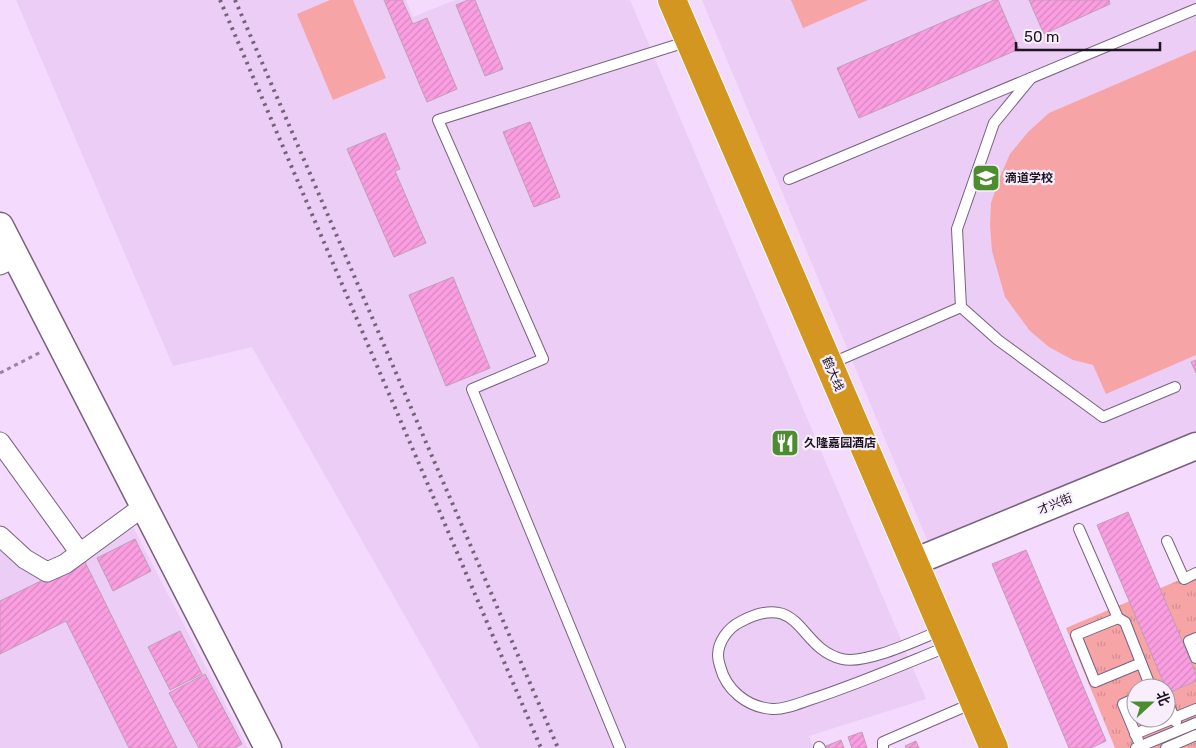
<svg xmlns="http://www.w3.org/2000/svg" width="1196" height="748" viewBox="0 0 1196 748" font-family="Rubik,'Noto Sans SC',sans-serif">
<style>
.built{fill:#ebcdf5}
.park{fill:url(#park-tufts);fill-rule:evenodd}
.pitch{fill:#f7a4a7}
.building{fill:url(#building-hatch);stroke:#c09db5}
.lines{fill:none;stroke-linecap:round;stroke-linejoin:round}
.lane-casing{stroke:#78617f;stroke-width:12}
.street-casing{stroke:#78617f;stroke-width:21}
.secondary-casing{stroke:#78617f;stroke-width:29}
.highway-casing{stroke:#fff;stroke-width:30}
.path{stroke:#98859d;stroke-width:3;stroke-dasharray:4 4;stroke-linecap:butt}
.lane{stroke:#fff;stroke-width:10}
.street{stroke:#fff;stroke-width:19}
.secondary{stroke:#fff;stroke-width:26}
.highway{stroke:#d39620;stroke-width:28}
.rail{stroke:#736378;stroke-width:4;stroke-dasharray:2.5 5;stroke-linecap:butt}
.labels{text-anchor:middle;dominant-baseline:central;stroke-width:4.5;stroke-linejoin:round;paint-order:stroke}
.poi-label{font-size:12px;font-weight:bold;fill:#1d1420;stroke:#f8eefc;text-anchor:start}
.street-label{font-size:12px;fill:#1d1420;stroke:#f8eefc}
</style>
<defs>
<pattern id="park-tufts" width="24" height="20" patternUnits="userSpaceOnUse" patternTransform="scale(1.25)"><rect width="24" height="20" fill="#f7a4a7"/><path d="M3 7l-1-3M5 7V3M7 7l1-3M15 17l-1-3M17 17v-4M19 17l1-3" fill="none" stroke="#d38c8f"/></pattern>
<pattern id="building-hatch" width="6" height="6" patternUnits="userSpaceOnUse" patternTransform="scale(1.25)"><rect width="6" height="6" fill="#fa9ee1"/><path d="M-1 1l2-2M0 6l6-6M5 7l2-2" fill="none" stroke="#d687c1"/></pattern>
</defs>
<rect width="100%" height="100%" fill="#f4dafc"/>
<g class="built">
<path d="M16,0H406L413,17L455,0H630L926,699L809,736L813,748H480L252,347L173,366Z"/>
<path d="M702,0H1196V438L930,547Z"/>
<path d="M133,527L248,748H0V546L43,579L102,548Z"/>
</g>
<path class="park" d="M1196,573V748H1115L1066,628ZM1136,688H1166V718H1136Z"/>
<g class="pitch">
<path d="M330,0H353L386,78L333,100L297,14Z"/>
<path d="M791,0H868L803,28Z"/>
<path d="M1196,50V355L1106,394L1093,365L1073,360L1049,347L1030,331L1005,297L992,251L990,225L991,203L999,179L1010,154L1028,132L1049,113Z"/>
</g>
<g class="building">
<path d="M384,0H402L413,24L427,18L457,89L427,102Z"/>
<path d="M468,0H475L503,69L485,76L456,5Z"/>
<path d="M994,0H998L1019,49L859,118L837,68Z"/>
<path d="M1029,0H1109L1110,4L1044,34Z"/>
<path d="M530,122L560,197L534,207L503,132Z"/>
<path d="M385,133L400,169L395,171L426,243L394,257L347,149Z"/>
<path d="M453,277L490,368L446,386L409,295Z"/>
<path d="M1196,360V373L1191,362Z"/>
<path d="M1128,512L1196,674V681L1168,693L1097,525Z"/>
<path d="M135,539L151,571L113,591L97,558Z"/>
<path d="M1026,550L1106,741L1091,748H1069L992,564Z"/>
<path d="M84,560L177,748H129L66,621L0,654V601Z"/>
<path d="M180,631L202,674L170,690L148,647Z"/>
<path d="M205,674L242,744L235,748H199L169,693Z"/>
<path d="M862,732L867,748H852L848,737Z"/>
<path d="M841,740L844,748H827L826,746Z"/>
<path d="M916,741L919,748H906L905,746Z"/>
</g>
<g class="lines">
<defs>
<g id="lane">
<path d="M1031,78L994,123L957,229L961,307L998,340L1103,417L1175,387"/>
<path d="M789,179L1196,9"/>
<path d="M830,364L961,307"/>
<path d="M1079,529L1118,618L1076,635L1095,682L1141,663"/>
<path d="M1167,541L1184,579L1196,573"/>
<path d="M1118,618L1125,622L1151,688"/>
<path d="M942,630C919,639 866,665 842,659C797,648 802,589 740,622C728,628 718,642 718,655C718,658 719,663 720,666C726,690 747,707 772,709C784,710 800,703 812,699C858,684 904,664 949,646"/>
<path d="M1196,638L1189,641L1196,658"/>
<path d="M1136,698L1123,704L1138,740"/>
<path d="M1166,699L1176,722"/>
<path d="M1135,734L1196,709"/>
<path d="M819,747L820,748"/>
<path d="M620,748L472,389L543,359L438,120L689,41"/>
<path d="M883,748V742L973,703"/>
<path d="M1136,748L1196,723"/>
<path d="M1166,748L1196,735"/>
</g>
<g id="street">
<path d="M0,265L15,258"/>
<path d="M0,442L80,553"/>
<path d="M0,536L25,559L47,572L65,564L144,506"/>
</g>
<g id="secondary">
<path d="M0,226L268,748"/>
<path d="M914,562L1196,446"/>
</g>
<path id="highway" d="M672,0L994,748"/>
</defs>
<use href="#lane" class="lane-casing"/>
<use href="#street" class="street-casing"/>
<use href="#secondary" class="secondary-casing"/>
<use href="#highway" class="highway-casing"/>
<path class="path" d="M0,373L41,352"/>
<use href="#lane" class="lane"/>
<use href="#street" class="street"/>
<use href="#secondary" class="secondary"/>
<use href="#highway" class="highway"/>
<g class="rail">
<path d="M220,0L541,748"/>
<path d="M235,0L558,748"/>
</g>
</g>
<defs>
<symbol id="school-square" viewBox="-11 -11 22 22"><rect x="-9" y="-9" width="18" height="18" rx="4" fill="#4c8d30" stroke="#f8eefc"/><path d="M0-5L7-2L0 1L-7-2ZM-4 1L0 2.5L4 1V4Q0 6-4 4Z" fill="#fff"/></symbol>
<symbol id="restaurant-square" viewBox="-11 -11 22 22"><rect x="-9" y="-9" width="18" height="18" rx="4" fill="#4c8d30" stroke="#f8eefc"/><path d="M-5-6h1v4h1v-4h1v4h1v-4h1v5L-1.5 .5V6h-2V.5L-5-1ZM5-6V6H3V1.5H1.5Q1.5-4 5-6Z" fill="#fff"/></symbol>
</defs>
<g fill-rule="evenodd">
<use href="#school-square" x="970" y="162" width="32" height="32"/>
<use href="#restaurant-square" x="769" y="427" width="32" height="32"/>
</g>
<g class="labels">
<g class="poi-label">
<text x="1005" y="178">滴道学校</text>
<text x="804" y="443">久隆嘉园酒店</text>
</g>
<g class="street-label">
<text transform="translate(833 374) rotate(67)">鹤大线</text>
<text transform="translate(1055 504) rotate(-22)">才兴街</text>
</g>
</g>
<g transform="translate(1151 703) rotate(69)"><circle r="24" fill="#f8eefc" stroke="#a097a4"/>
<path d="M0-4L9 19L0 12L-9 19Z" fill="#4c8d30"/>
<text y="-8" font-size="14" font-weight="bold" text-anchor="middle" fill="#1d1420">北</text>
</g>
<path d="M1016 42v8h144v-8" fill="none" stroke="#1d1420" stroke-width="2.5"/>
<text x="1024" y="42" font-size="15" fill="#1d1420" stroke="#f8eefc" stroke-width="4" paint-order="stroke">50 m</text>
</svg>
